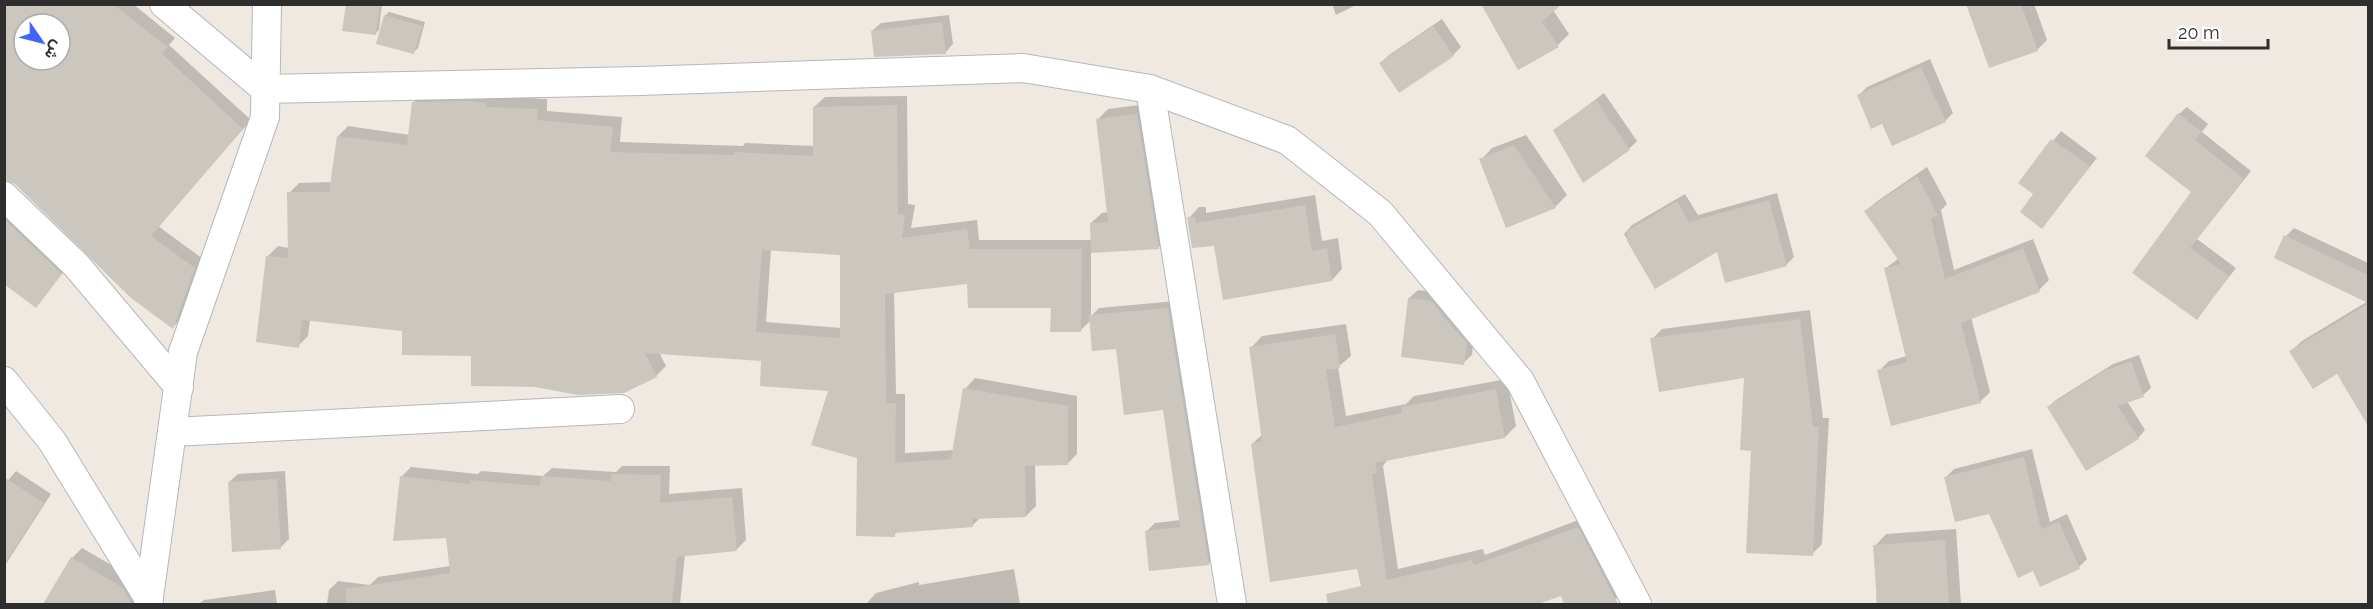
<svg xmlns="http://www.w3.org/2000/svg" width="2373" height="609" viewBox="0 0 2373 609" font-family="Raleway,Vazirmatn,sans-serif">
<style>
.shadow{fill:#0003;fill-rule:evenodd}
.building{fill:#cbc7bf;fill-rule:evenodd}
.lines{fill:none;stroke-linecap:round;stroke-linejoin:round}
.minor-casing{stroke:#b4b7c1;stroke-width:30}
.minor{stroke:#fff;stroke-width:28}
</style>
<rect width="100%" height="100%" fill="#efe9e1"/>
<g class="shadow">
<path d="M4,4H133L175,38L169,45L251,120L158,226L203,259L182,318L174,326L88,252ZM24,24H60V60H24Z"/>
<path d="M347,4H382L379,30L375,34Z"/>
<path d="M1332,4H1358L1336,15Z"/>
<path d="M1482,4L1553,10L1569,34L1558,45Z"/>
<path d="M1968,4H2034L2047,40L2037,50Z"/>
<path d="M389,12L425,22L418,48L414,52L385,16Z"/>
<path d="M949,15L953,44L945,53L872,31L881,23Z"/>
<path d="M1442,19L1461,47L1453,55L1381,63L1389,55Z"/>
<path d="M1930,59L1953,113L1945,121L1858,96L1867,87Z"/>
<path d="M423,93L547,99V111L622,117L620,142L743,146L745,143L815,146L814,107L825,97L907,96L908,204L915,205L911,228L977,220L979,240H1092L1091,223L1102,213L1109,212L1097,120L1108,109L1147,104L1169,238L1158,248L1091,252V316L1099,308L1176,301L1217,555L1208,564L1147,531L1155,523L1181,520L1165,408L1117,348L1091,320L1081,330L1052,307L969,282L894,291L896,394H905V453L954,450L965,389L975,378L1077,396V454L1067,464H1035L1036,506L1026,516L981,517L973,525L898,531L894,535L830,389L763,360L659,352L666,366L656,376L473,354L404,330L310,319L308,336L298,346L268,256L278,246L289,248V193L299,183L332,182L338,136L348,126L410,135L413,103ZM771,249L842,253V328L766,322Z"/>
<path d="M1604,93L1637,141L1629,149L1555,130Z"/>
<path d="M2187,107L2208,124L2202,132L2251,171L2197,239L2236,268L2197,318L2134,272L2193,192L2179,114Z"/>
<path d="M2061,131L2097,158L2042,227L2035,194L2020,182Z"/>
<path d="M1526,135L1567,195L1555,207L1506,226L1481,160L1492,148Z"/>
<path d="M1927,167L1947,204L1941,210L1954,270L2033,239L2049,280L2039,290L1971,317L1990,392L1980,402L1879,371L1889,361L1907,356L1886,268L1899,258L1866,211L1876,202Z"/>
<path d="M1777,193L1794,257L1786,265L1718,250L1655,287L1624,234L1632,225L1685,194L1698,215Z"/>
<path d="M1315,195L1322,241L1338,238L1342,269L1332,280L1216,245L1189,218L1199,207H1206V213Z"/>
<path d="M4,203L69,265L36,306L4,282Z"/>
<path d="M2294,228L2368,263V299L2367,300L2286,236Z"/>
<path d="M1418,290L1440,293L1474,334L1472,355L1463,363L1409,298Z"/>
<path d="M2368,301V404L2360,409L2338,372L2291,351L2302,341Z"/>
<path d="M1810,310L1823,418H1829L1822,544L1812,554L1752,449L1745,377L1652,339L1662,329Z"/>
<path d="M1346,324L1351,356L1338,367L1346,416L1406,404L1414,396L1507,379L1516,426L1505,437L1388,459L1383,466L1398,569L1483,549L1485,555L1589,516L1627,588L1616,599L1602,604H1565L1562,594L1534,604H1367L1359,568L1252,444L1263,434L1251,348L1262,336Z"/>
<path d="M2139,355L2151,388L2143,395L2127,401L2145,430L2138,438L2048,407L2056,400L2113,364Z"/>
<path d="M2032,449L2050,522L2067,514L2087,559L2079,567L2034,569L1989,512L1946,477L1954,469Z"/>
<path d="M622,466H670L669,494L742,488L746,540L737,549L685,554L680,604H327L329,590L338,581L370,585L378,577L450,566L447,536L402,476L411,467L478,474L481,471L543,476L552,468L616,472Z"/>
<path d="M16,471L51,494L4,567V485Z"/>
<path d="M285,471L289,539L281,547L229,482L238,474Z"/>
<path d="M1956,529L1961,604H1877L1876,595L1878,593L1875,546L1886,534Z"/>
<path d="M82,548L132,577L135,604H45L72,558Z"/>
<path d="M1014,569L1020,604H866L876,593L919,582V585Z"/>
<path d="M275,590L277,604H199L204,600Z"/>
</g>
<g class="building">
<path d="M4,4H113L168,47L162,54L243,129L151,236L195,268L173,329L131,298L15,184L4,180ZM24,24H60V60H24Z"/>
<path d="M346,4H380L376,35L342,31Z"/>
<path d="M1481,4H1562L1542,22L1559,47L1518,70Z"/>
<path d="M1966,4H2021L2038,51L1989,68Z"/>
<path d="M384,15L422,26L414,54L376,44Z"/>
<path d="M942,22L946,54L874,57L871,31Z"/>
<path d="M1433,26L1454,56L1399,93L1379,63Z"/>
<path d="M1921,67L1946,122L1892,146L1882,124L1871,129L1857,95Z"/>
<path d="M1596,100L1630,150L1583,183L1553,130Z"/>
<path d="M468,101L486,103L485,107L538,109L537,120L613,127L610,152L734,155V152L813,156V107L897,105L898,214L905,215L902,238L967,229L970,249H1082L1081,332H1050L1051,308H968L967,284L885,294L886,403H896L895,463L951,459L963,388L1068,406V465L1025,466L1026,517L973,519V527L895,533V537L856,536L857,458L811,445L828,391L760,386L761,361L645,353L657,377L624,393L578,395L535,387L471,386V356L402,355V331L302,320L299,348L256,342L266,256L288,258L287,192H329L337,136L407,145L412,102ZM762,250L840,255V338L756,332Z"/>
<path d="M2178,113L2202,132L2195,140L2244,179L2190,248L2229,276L2197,320L2132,273L2191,192L2145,156Z"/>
<path d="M1137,114L1159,249L1091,253L1090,223L1108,222L1096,119Z"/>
<path d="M2051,139L2090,166L2042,229L2020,212L2033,194L2018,183Z"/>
<path d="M1514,145L1556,208L1506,228L1479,159Z"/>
<path d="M1917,176L1938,215L1931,219L1945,279L2023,248L2040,292L1961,323L1981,403L1891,426L1877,370L1907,362L1884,268L1901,264L1864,211Z"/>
<path d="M1769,200L1787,266L1725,283L1717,252L1655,289L1627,241V231L1677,201L1689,222Z"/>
<path d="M1305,205L1312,251L1327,248L1332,281L1223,300L1214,246L1192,248L1187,217H1195L1196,223Z"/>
<path d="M4,219L62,274L36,308L4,284Z"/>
<path d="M2284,235L2368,275V303L2274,258Z"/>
<path d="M1408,298L1432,301L1442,315L1467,343L1464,365L1401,357Z"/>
<path d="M2368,304V426L2337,374L2313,389L2289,351Z"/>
<path d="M1168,308L1209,565L1149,571L1145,531L1180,527L1163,410L1124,415L1116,349L1092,351L1089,315Z"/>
<path d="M1800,319L1813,427H1819L1813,556L1746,553L1751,451L1740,450L1744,378L1659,392L1650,338Z"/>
<path d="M1335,334L1340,368L1326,370L1335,427L1402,413L1401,407L1496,389L1505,438L1375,463L1377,473L1372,474L1387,580L1472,560L1474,565L1578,527L1618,604H1564L1561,596L1538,604H1328L1326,594L1361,586L1357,569L1270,582L1251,444L1262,441L1249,347Z"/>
<path d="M2131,361L2144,397L2118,406L2139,439L2086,471L2047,407L2104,371Z"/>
<path d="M2024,457L2041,529L2059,522L2080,569L2040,587L2033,571L2018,578L1989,514L1955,522L1944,477Z"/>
<path d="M611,474L661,475L660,503L732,497L737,551L677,557L672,604H347L345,589L450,573L446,538L393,541L400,476L470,484V480L540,486L541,476L611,481Z"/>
<path d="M4,477L44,503L4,565Z"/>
<path d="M277,479L281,549L232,552L228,482Z"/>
<path d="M1945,540L1949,604H1877L1873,545Z"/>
<path d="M71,557L122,587L132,604H43Z"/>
</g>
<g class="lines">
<defs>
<g id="minor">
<path d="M164,4L265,89L640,81L1023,68L1150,89L1287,140L1380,213L1520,381L1637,604"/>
<path d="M1150,89L1232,604"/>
<path d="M4,196L76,265L179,387"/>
<path d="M4,381L52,441L149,599"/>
<path d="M172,432L620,409"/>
<path d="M148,604L183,352L265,117L267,4"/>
</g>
</defs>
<use href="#minor" class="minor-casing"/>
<use href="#minor" class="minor"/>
</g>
<rect width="2373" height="609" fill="none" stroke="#2e2e2e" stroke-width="12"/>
<g transform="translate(42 42) rotate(125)"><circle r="28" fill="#ffffff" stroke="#ababab" stroke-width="1.5"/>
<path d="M0-4.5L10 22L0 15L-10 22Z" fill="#4264fb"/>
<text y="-9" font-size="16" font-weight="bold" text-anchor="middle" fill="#2e2e2e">ش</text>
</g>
<path d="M2169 39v9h99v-9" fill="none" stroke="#2e2e2e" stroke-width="3"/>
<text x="2178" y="39" font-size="18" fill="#2e2e2e" stroke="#ffffff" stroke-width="4.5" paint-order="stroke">20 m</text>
</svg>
